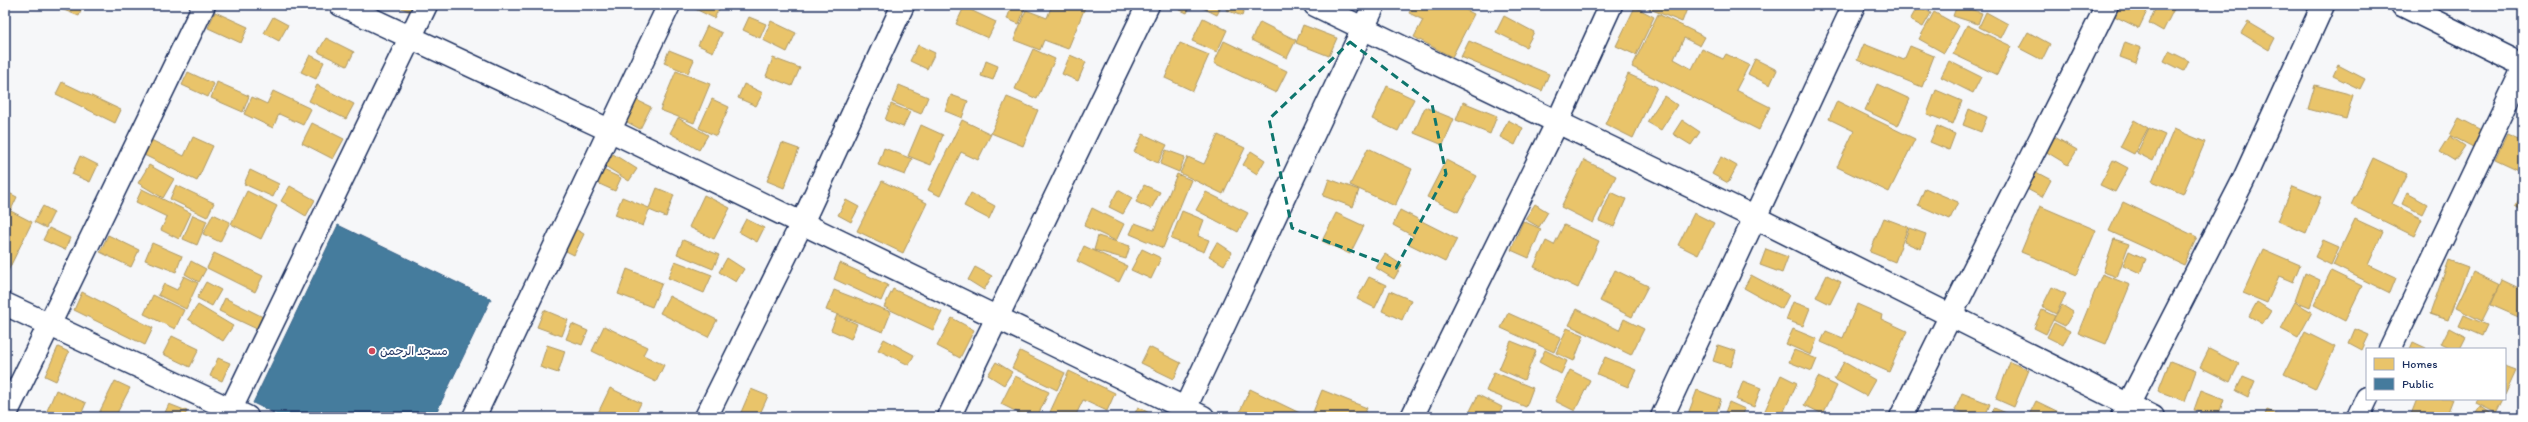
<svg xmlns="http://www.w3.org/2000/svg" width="2528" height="422" viewBox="0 0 2528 422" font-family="Itim,'Playpen Sans Arabic',sans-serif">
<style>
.homes{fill:#e9c46a;stroke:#ab9766}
.public{fill:#457b9d;stroke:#38648a}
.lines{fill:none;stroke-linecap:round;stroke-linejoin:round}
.minor-casing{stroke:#1b2f5e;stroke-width:25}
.minor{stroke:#fff;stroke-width:22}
.marked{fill:none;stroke:#0f766e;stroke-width:3;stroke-dasharray:8 5;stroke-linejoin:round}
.poi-dot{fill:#d1495b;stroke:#fff;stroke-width:1.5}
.labels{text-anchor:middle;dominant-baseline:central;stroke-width:4;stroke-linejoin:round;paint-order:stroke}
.poi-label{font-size:12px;fill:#1b2f5e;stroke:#fff;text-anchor:start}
</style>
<rect width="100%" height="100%" fill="#f6f7f9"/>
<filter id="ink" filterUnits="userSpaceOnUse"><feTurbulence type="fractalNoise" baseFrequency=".025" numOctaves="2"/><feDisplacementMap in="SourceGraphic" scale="8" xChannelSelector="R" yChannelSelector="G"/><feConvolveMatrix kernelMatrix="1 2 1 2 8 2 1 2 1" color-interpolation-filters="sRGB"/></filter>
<g filter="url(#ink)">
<g class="homes">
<path d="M51,5H83L79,16Z"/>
<path d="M395,5H416L413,13Z"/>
<path d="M687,5H721L714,18Z"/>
<path d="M788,5H801L799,9Z"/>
<path d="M1012,5L1025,8L1019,24L1007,19Z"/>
<path d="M1052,5H1086L1068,49L1044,40L1040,50L1014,40L1026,10L1047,18Z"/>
<path d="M1169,5H1191L1187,13Z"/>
<path d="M1205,5H1222L1217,15L1203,8Z"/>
<path d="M1228,5H1246L1242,16L1226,10Z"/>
<path d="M1413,5H1456L1474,14L1452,57L1414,37L1423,20L1409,13Z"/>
<path d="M1640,5H1687L1688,6L1682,22Z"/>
<path d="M1957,5L1982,13L1978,24L1953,16Z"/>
<path d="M2115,5H2150L2139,28L2110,14Z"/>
<path d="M2152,5H2176L2163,31L2149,23L2156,7Z"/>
<path d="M1918,6L1931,13L1923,27L1910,20Z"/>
<path d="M964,7L996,22L988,38L956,24Z"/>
<path d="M1635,7L1654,17L1636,55L1616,46Z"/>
<path d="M215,12L248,27L241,43L208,28Z"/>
<path d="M1934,12L1959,26L1944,53L1919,39Z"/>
<path d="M1986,12L2008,24L2001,38L1979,27Z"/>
<path d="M1658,14L1705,37L1700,46L1684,38L1674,59L1692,69L1702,49L1723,59L1726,54L1749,65L1736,90L1770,107L1759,130L1632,67Z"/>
<path d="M1504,16L1534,32L1526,47L1496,32Z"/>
<path d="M273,17L288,25L279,41L264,33Z"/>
<path d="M749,17L766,24L760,38L743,30Z"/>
<path d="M1203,18L1227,30L1217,52L1192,41Z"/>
<path d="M771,21L796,33L787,52L763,40Z"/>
<path d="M1260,22L1296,40L1287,58L1251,40Z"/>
<path d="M2248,22L2275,38L2269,50L2241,33Z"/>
<path d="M1303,25L1337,38L1329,56L1296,43Z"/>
<path d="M1967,25L2011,46L1997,75L1953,54Z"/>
<path d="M707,26L722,33L713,52L698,45Z"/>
<path d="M2028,32L2050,44L2042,60L2019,48Z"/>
<path d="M326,38L354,52L347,66L318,52Z"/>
<path d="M1224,41L1287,71L1276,93L1214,63Z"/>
<path d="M1469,41L1549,74L1542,91L1461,57Z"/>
<path d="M2125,42L2141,48L2136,63L2120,57Z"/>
<path d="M1180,43L1209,55L1193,91L1165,78Z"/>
<path d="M1864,44L1904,60L1910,46L1934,56L1922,87L1857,60Z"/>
<path d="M918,45L935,53L927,69L910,61Z"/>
<path d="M1033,49L1055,59L1037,99L1015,89Z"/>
<path d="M669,50L694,60L688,73L664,63Z"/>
<path d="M2169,51L2189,61L2184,71L2164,61Z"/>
<path d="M310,55L324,62L316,79L301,72Z"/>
<path d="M1070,55L1086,62L1078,81L1062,74Z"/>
<path d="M773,58L800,68L792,86L766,76Z"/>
<path d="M1755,59L1777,70L1770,85L1748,74Z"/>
<path d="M986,61L998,66L993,80L981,76Z"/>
<path d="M1949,61L1981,77L1973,93L1941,77Z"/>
<path d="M2338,65L2365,79L2360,89L2333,76Z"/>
<path d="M676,71L710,84L694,123L660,110Z"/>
<path d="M188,72L214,84L208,97L182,85Z"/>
<path d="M1628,74L1657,87L1633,138L1605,124Z"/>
<path d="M62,82L121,110L115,123L56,94Z"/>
<path d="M217,82L249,96L243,112L211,98Z"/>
<path d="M744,84L763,93L756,106L738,98Z"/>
<path d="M1877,84L1910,99L1898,126L1865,110Z"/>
<path d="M317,85L354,104L346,119L309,101Z"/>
<path d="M899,85L928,97L921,114L892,102Z"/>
<path d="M2315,85L2353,95L2346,119L2308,109Z"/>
<path d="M1387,86L1414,99L1398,131L1372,119Z"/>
<path d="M1936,90L1962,101L1953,124L1927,114Z"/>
<path d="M273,91L311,109L303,125L279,114L273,128L244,114L252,97L267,104Z"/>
<path d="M624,94L651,107L640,129L614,115Z"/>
<path d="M951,95L968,101L962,118L945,111Z"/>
<path d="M1664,96L1677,105L1661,130L1647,122Z"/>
<path d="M1007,97L1038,110L1023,146L991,133Z"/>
<path d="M712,99L729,107L716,136L699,128Z"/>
<path d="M1837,101L1915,139L1889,192L1837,167L1854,131L1829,119Z"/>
<path d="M1463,102L1497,116L1490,134L1456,120Z"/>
<path d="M891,104L910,112L903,127L885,120Z"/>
<path d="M1425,107L1454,119L1443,145L1414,133Z"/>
<path d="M1969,109L1987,117L1981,132L1963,125Z"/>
<path d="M678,118L708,135L699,150L670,133Z"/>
<path d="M2459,118L2482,130L2473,147L2450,135Z"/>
<path d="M962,120L991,134L978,160L961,152L940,196L928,190Z"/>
<path d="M1508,120L1523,128L1515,145L1500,137Z"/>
<path d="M1682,120L1700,132L1691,145L1673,134Z"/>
<path d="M2134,120L2148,128L2134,154L2120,147Z"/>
<path d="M312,123L344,139L333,159L302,143Z"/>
<path d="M921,125L943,135L931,165L908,156Z"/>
<path d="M1937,126L1955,134L1949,150L1930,142Z"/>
<path d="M2149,128L2165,135L2153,161L2137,153Z"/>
<path d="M2174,129L2205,142L2183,194L2152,181Z"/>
<path d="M1143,134L1167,145L1158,163L1134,152Z"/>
<path d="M2507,134L2523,141V172L2495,159Z"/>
<path d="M1218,135L1245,148L1223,194L1180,173L1188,157L1204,164Z"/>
<path d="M2053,136L2077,150L2068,165L2045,151Z"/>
<path d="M2450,136L2465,146L2455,161L2440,152Z"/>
<path d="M193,137L213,146L197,181L144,155L151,140L184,156Z"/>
<path d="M782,143L799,149L784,188L767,181Z"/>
<path d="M884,148L912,159L905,175L878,165Z"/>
<path d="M1368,148L1412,169L1395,206L1350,185Z"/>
<path d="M1166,150L1185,157L1179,172L1160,164Z"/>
<path d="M1251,151L1265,160L1257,174L1243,165Z"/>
<path d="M613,154L637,169L629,181L605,166Z"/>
<path d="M80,156L98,165L90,182L72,174Z"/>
<path d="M1721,157L1737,166L1728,183L1712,174Z"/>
<path d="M2373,158L2407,174L2392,204L2422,219L2414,236L2351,205Z"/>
<path d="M1446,160L1477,176L1458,212L1427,197Z"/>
<path d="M1584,160L1616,176L1593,223L1561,207Z"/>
<path d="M2113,160L2128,168L2115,192L2100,185Z"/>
<path d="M149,165L174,179L163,198L138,183Z"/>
<path d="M601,169L621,178L615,191L595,182Z"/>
<path d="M250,170L279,184L273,197L244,184Z"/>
<path d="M2034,171L2051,180L2042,197L2025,188Z"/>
<path d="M1177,174L1191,180L1163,248L1130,234L1135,223L1154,230Z"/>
<path d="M1329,179L1359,190L1353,207L1323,196Z"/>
<path d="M882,181L927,203L903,253L857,231Z"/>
<path d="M176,185L214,203L207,217L170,199Z"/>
<path d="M1144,185L1160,192L1151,209L1136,202Z"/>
<path d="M290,186L315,200L306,216L281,201Z"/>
<path d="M2293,186L2321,197L2306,233L2278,221Z"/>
<path d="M657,188L674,195L666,217L649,210L643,226L615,215L622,197L649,208Z"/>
<path d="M1925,188L1958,202L1950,219L1918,205Z"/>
<path d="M142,189L191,213L179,239L161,230L167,217L136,202Z"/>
<path d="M1118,190L1132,198L1123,214L1109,207Z"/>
<path d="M5,191L17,197L11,210L5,207Z"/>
<path d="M247,191L277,206L261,239L231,224Z"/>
<path d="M1206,192L1248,213L1238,232L1196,210Z"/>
<path d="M1611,192L1626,199L1614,227L1599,221Z"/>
<path d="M971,193L995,206L989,219L964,206Z"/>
<path d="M2407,193L2427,204L2422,214L2402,204Z"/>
<path d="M2523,193V211L2515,206Z"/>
<path d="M704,195L730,208L714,239L689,227Z"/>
<path d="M846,200L859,207L851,222L838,215Z"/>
<path d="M2123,202L2197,237L2184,265L2109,231Z"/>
<path d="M1535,204L1548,212L1539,227L1525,219Z"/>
<path d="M43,206L54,212L46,228L34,222Z"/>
<path d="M2040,206L2096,230L2077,275L2021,252Z"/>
<path d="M5,208L32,222L7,273L5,272Z"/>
<path d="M1092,208L1124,224L1116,241L1084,226Z"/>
<path d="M1400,210L1457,239L1445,262L1409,244L1413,236L1393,225Z"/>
<path d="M1182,211L1204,220L1198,236L1209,240L1204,252L1171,239Z"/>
<path d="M1336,213L1364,226L1350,254L1322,241Z"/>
<path d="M1694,213L1714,223L1698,255L1678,245Z"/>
<path d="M213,214L230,222L220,242L203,234Z"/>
<path d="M193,215L207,221L197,245L183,239Z"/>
<path d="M1884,218L1908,227L1895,262L1870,252Z"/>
<path d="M746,219L764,228L757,242L739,232Z"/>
<path d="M2355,219L2383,232L2368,265L2396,278L2390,293L2333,265Z"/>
<path d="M1523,221L1541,229L1529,258L1511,250Z"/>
<path d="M1564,225L1599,241L1578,288L1534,267L1546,241L1554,245Z"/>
<path d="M49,228L70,238L65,250L43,240Z"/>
<path d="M1909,228L1926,234L1921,249L1904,242Z"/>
<path d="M575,229L584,234L574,255L564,250Z"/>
<path d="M108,235L139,250L131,267L100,252Z"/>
<path d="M1098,236L1130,246L1126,259L1094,250Z"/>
<path d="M2114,239L2129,244L2117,277L2103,272Z"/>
<path d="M683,240L719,255L713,269L677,254Z"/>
<path d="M2323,240L2339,247L2331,265L2315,257Z"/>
<path d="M1217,242L1232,252L1224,265L1209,256Z"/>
<path d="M152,243L182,256L176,272L145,260Z"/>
<path d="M1084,246L1127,266L1119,282L1077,261Z"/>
<path d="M1142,249L1161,258L1151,279L1131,270Z"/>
<path d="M1766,249L1788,257L1782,273L1760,265Z"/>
<path d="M2263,249L2300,265L2293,282L2279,276L2267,303L2243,293Z"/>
<path d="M2129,251L2146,259L2140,273L2123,265Z"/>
<path d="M214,253L263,276L255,292L207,268Z"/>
<path d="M1385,254L1402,265L1394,279L1376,268Z"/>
<path d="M727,258L744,269L736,282L719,272Z"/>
<path d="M2449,260L2468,267L2448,320L2430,314Z"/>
<path d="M191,261L206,269L199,282L185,274Z"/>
<path d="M675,261L712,275L704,293L668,278Z"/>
<path d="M840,263L888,285L881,301L834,279Z"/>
<path d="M975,267L992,276L984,290L968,280Z"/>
<path d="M627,269L662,283L652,307L618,294Z"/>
<path d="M1615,270L1648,286L1632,317L1600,301Z"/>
<path d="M2331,271L2362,286L2345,321L2314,305Z"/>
<path d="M2473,272L2500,285L2482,321L2456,308Z"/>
<path d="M2305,273L2320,280L2310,307L2295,301Z"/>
<path d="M2102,274L2130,285L2106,344L2078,333Z"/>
<path d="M1751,275L1789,295L1782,309L1744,288Z"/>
<path d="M1827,275L1841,282L1830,304L1816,297Z"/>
<path d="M184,276L198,283L186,309L158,295L164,284L177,290Z"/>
<path d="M1369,277L1386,285L1375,308L1357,299Z"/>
<path d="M2502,280L2523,290V319L2491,305Z"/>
<path d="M206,282L221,290L212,306L197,298Z"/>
<path d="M2052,287L2066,294L2056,314L2042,307Z"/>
<path d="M893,289L942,312L933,330L884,307Z"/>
<path d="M834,290L891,312L883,332L826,310Z"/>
<path d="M1390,291L1411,300L1402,320L1382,311Z"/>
<path d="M82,292L153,328L145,345L74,310Z"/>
<path d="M153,295L184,310L175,329L144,314Z"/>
<path d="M669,296L717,320L708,337L660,313Z"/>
<path d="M225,298L265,318L259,330L219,311Z"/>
<path d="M1793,302L1810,308L1803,326L1786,320Z"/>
<path d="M2257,302L2271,311L2263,324L2249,316Z"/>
<path d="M2295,302L2312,312L2298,338L2281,329Z"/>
<path d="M1857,304L1882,315L1881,319L1907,331L1889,372L1821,342L1826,331L1843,338Z"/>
<path d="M198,305L233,326L223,341L188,319Z"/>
<path d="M2062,305L2073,312L2065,326L2053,320Z"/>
<path d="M1577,309L1619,330L1624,319L1644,329L1631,355L1569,325Z"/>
<path d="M544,310L568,320L562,336L537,327Z"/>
<path d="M2042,310L2055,316L2046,334L2034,328Z"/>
<path d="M1508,313L1561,337L1554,352L1501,328Z"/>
<path d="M837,315L857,324L851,339L831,330Z"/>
<path d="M2464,315L2487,325L2482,336L2459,326Z"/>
<path d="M952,318L974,330L960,358L937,346Z"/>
<path d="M2054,323L2070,331L2063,345L2047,337Z"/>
<path d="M572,324L588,331L582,345L566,339Z"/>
<path d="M604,326L647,347L643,355L664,365L656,382L592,351Z"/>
<path d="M1567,328L1584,335L1574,361L1556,353Z"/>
<path d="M2449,328L2466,337L2460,349H2451L2441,344Z"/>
<path d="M1793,329L1817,339L1811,355L1786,344Z"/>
<path d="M2355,329L2369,335L2362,350L2349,343Z"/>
<path d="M2305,332L2335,347L2315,389L2284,374Z"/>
<path d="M172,336L199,349L190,367L163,354Z"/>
<path d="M884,339L914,355L909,365L878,350Z"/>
<path d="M1511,341L1536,351L1524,380L1499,369Z"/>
<path d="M2413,342L2426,348V349H2410Z"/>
<path d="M547,345L565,351L558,373L540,367Z"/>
<path d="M1718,345L1736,351L1731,367L1713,361Z"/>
<path d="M58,347L69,352L56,381L45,376Z"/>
<path d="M1149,347L1181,363L1174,379L1141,363Z"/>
<path d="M2209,349L2239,364L2230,382L2200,367Z"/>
<path d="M1545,350L1567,361L1561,374L1539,362Z"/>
<path d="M1794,350L1817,359L1812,371L1789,362Z"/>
<path d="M1020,351L1065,373L1057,390L1012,368Z"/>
<path d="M1605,357L1636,370L1628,387L1597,374Z"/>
<path d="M218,358L230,363L222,381L210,376Z"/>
<path d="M2170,361L2196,371L2185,401L2158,391Z"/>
<path d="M996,362L1012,372L1004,385L988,375Z"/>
<path d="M1844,362L1875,380L1866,396L1834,379Z"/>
<path d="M2010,362L2029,370L2014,407L1996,399Z"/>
<path d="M2505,366L2516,370L2505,394Z"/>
<path d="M1570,370L1590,380L1575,411L1555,401Z"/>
<path d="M1069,371L1115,393L1107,411L1083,400L1075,417H1060L1050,412Z"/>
<path d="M1494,372L1533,388L1526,407L1486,391Z"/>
<path d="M1781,375L1797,383L1784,411L1797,417H1762Z"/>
<path d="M1015,376L1049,392L1037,417H1027L1001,404Z"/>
<path d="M2243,376L2255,381L2248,397L2236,391Z"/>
<path d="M1818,377L1837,386L1823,414L1804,405Z"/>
<path d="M115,381L130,388L115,417H97Z"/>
<path d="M1743,381L1761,388L1754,407L1736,400Z"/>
<path d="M610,388L641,403L634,417H596Z"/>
<path d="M751,389L768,396L759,416L761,417H739Z"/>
<path d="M1250,389L1306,416L1305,417H1252L1240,411Z"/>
<path d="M56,390L86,403L80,417H55L46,413Z"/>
<path d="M1322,390L1367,408L1363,417H1311Z"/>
<path d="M1697,390L1721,399L1715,417H1687Z"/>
<path d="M2201,390L2224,399L2218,417L2194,410Z"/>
<path d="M1962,393L1990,404L1985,417H1974L1955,410Z"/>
<path d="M1478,395L1502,407L1497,417H1478L1469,413Z"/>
<path d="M2417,399H2453L2446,417H2410Z"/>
<path d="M2478,399H2503L2496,413L2476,403Z"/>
<path d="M2036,401L2069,417H2028Z"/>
<path d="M1729,402L1745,409L1742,417L1724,415Z"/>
<path d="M169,404L187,411L184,417H163Z"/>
<path d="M2480,406L2496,417H2473Z"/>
<path d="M1138,407L1153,415L1152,417H1133Z"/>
<path d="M1994,408L2009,414L2008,417H1991Z"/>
<path d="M2267,410L2284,417H2264Z"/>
<path d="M1506,413L1515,417H1503Z"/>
</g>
<path class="public" d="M338,225L491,299L434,417H282L253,403Z"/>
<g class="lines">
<defs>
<g id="minor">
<path d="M341,5L609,130L1203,417"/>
<path d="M1315,5L1754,217L2153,417"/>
<path d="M2402,5L2523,65"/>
<path d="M5,304L247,417"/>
<path d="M2390,349L2523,69"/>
<path d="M5,416L204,5"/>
<path d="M227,417L426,5"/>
<path d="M474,417L669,5"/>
<path d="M706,417L802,223L903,5"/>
<path d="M949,417L1148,5"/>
<path d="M1181,417L1374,5"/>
<path d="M1412,417L1557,123L1611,5"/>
<path d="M1662,417L1854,5"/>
<path d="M1901,417C1967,278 2040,143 2107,5"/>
<path d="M2122,417L2243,181L2323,5"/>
<path d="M2358,417L2367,398"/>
</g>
</defs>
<use href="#minor" class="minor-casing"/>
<use href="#minor" class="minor"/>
</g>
</g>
<path class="marked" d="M1350,42L1432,104L1446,174L1396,268L1292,228L1269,119Z"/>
<circle class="poi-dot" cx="372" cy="351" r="4"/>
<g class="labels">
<g class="poi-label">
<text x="380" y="351">مسجد الرحمن</text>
</g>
</g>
<rect width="2528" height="422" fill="none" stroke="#fff" stroke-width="20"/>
<rect x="10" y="10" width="2508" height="402" fill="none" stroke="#1b2f5e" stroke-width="1.5" filter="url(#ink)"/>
<rect x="2366" y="348" width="140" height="52" fill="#ffffff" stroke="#a4acbf"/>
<rect x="2374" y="358" width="20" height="12" fill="#e9c46a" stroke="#a4acbf"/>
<text x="2402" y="368" font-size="12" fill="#1b2f5e">Homes</text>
<rect x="2374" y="378" width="20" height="12" fill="#457b9d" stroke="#a4acbf"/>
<text x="2402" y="388" font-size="12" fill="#1b2f5e">Public</text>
</svg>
